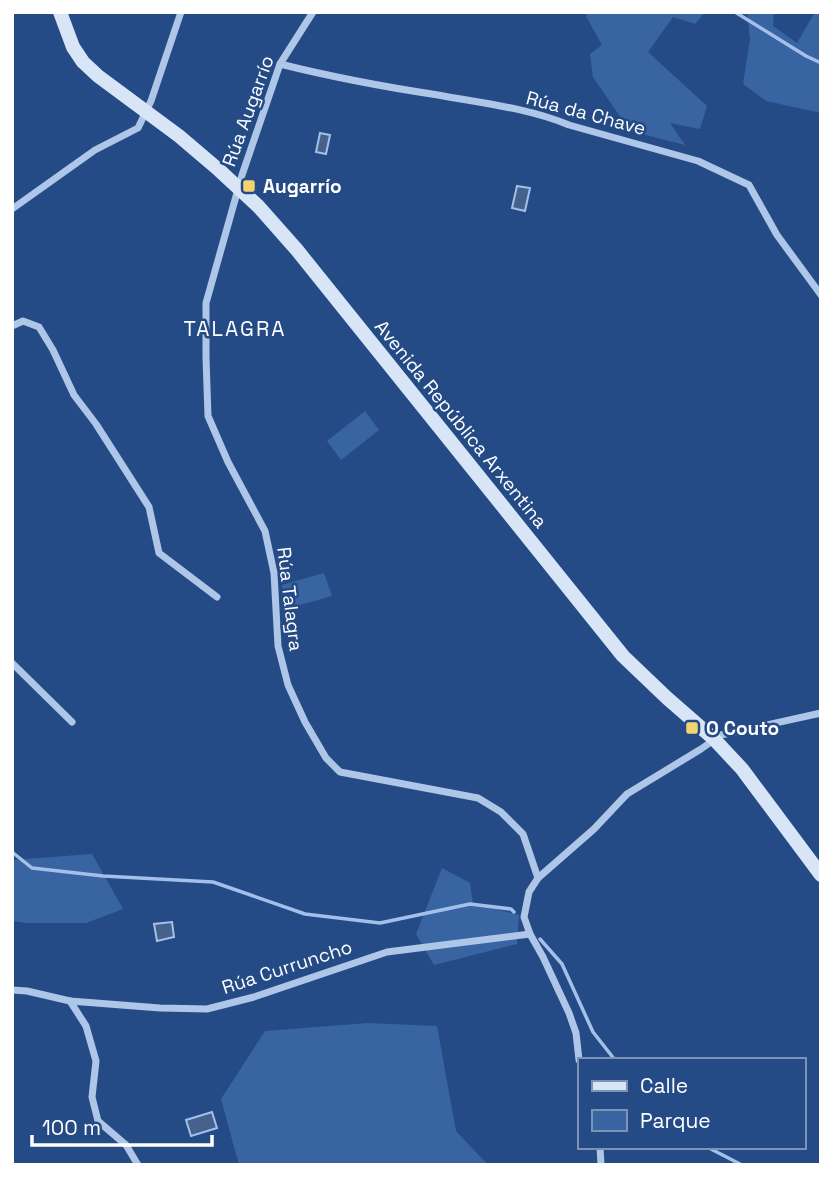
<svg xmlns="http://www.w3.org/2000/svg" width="833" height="1177" viewBox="0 0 833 1177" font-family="'Space Grotesk',sans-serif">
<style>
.green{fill:#3964a2}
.water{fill:#46628c;stroke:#a2c0e9;stroke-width:2}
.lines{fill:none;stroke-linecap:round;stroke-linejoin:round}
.stream{stroke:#a2c0e9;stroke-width:3.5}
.minor{stroke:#aec6e8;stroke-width:7}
.secondary{stroke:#d8e5f7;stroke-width:14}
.poi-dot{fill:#f3d272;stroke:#244b85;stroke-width:2.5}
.labels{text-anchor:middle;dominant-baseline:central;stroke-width:5;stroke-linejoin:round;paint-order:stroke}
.street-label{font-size:19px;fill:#fff;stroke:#244b85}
.poi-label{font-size:19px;font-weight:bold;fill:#fff;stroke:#244b85;text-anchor:start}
.neighbourhood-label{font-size:21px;letter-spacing:2px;fill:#fff;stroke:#244b85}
</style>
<rect width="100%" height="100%" fill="#244b85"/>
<g class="green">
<path d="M588,12H705L695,24L673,17L648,52L707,106L700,129L670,123L685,145L630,131L593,77L590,54L602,45L586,16Z"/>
<path d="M747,12H774L773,26L797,43L815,12H821V113L766,101L743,84L750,39Z"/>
<path d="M365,411L379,430L341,460L327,441Z"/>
<path d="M324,573L332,596L283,610L282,585Z"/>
<path d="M92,854L123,909L86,923H27L12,921V860Z"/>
<path d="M442,868L470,883L473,903L519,915L517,944L434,965L416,934Z"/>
<path d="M368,1023L437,1026L456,1131L488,1165H239L221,1099L265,1031Z"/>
</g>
<g class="water">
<path d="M320,133L330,135L326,154L316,152Z"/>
<path d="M517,186L530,188L525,211L512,208Z"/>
<path d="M172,922L174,937L157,941L154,924Z"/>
<path d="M212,1112L217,1128L191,1136L186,1120Z"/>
</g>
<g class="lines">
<g class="stream">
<path d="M735,12L806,56L821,63"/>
<path d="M12,852L32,868L103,876L213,882L305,914L380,923L470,904L511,909L514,912"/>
<path d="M540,939L562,964L593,1032L615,1060"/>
<path d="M707,1147L742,1165"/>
</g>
<g class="minor">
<path d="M313,12L280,64L242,175L206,303V358L208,416L228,462L265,531L274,573L278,646L288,685L305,722L326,758L340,772L478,798L501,812L523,834L538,878"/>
<path d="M280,64C332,77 385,87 438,95C481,103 528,108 569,125L698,161L749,185L777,235L821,295"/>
<path d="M12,209L95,150L138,128L151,101L181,12"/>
<path d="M12,326L23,321L39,327L53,350L74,395L96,424L149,507L159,553L217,597"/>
<path d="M12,663L72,722"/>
<path d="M12,990L27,991L70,1001L160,1008L207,1009L254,997L387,952L530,934"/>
<path d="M70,1001L86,1026L96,1061L92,1097L98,1121L126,1145L138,1165"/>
<path d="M579,1060L576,1033L569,1013L543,957L530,934L524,917L529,892L538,878L594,829L627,794L701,749L721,735L821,713"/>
<path d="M600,1147L601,1165"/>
</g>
<path class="secondary" d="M60,12L73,47L83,62L98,76L179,136L219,170L258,206L297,250L623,656L667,698L714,739L742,769L821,875"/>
</g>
<g class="poi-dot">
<rect x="242" y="179" width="14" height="14" rx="3.5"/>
<rect x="685" y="721" width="14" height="14" rx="3.5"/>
</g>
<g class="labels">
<g class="street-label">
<text transform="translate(248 111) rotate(-70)">Rúa Augarrío</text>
<text transform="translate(586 113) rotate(15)">Rúa da Chave</text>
<text transform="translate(461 424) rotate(51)">Avenida República Arxentina</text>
<text transform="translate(290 599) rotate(83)">Rúa Talagra</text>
<text transform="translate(287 967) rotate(-18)">Rúa Curruncho</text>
</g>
<g class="poi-label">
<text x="263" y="186">Augarrío</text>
<text x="706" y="728">O Couto</text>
</g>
<g class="neighbourhood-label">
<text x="235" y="328">TALAGRA</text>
</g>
</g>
<rect width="833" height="1177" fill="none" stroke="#ffffff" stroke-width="28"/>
<rect x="578" y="1058" width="228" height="91" fill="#244b85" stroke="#7c93b6" stroke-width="2"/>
<rect x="592" y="1081" width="35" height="10" fill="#d8e5f7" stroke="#7c93b6" stroke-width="2"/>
<text x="640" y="1093" font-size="21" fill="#ffffff">Calle</text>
<rect x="592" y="1110" width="35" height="21" fill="#3964a2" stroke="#7c93b6" stroke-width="2"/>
<text x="640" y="1128" font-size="21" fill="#ffffff">Parque</text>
<path d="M32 1135v10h180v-10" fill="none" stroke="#ffffff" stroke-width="3.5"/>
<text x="42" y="1135" font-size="21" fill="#ffffff" stroke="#244b85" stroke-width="5" paint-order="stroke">100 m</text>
</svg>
